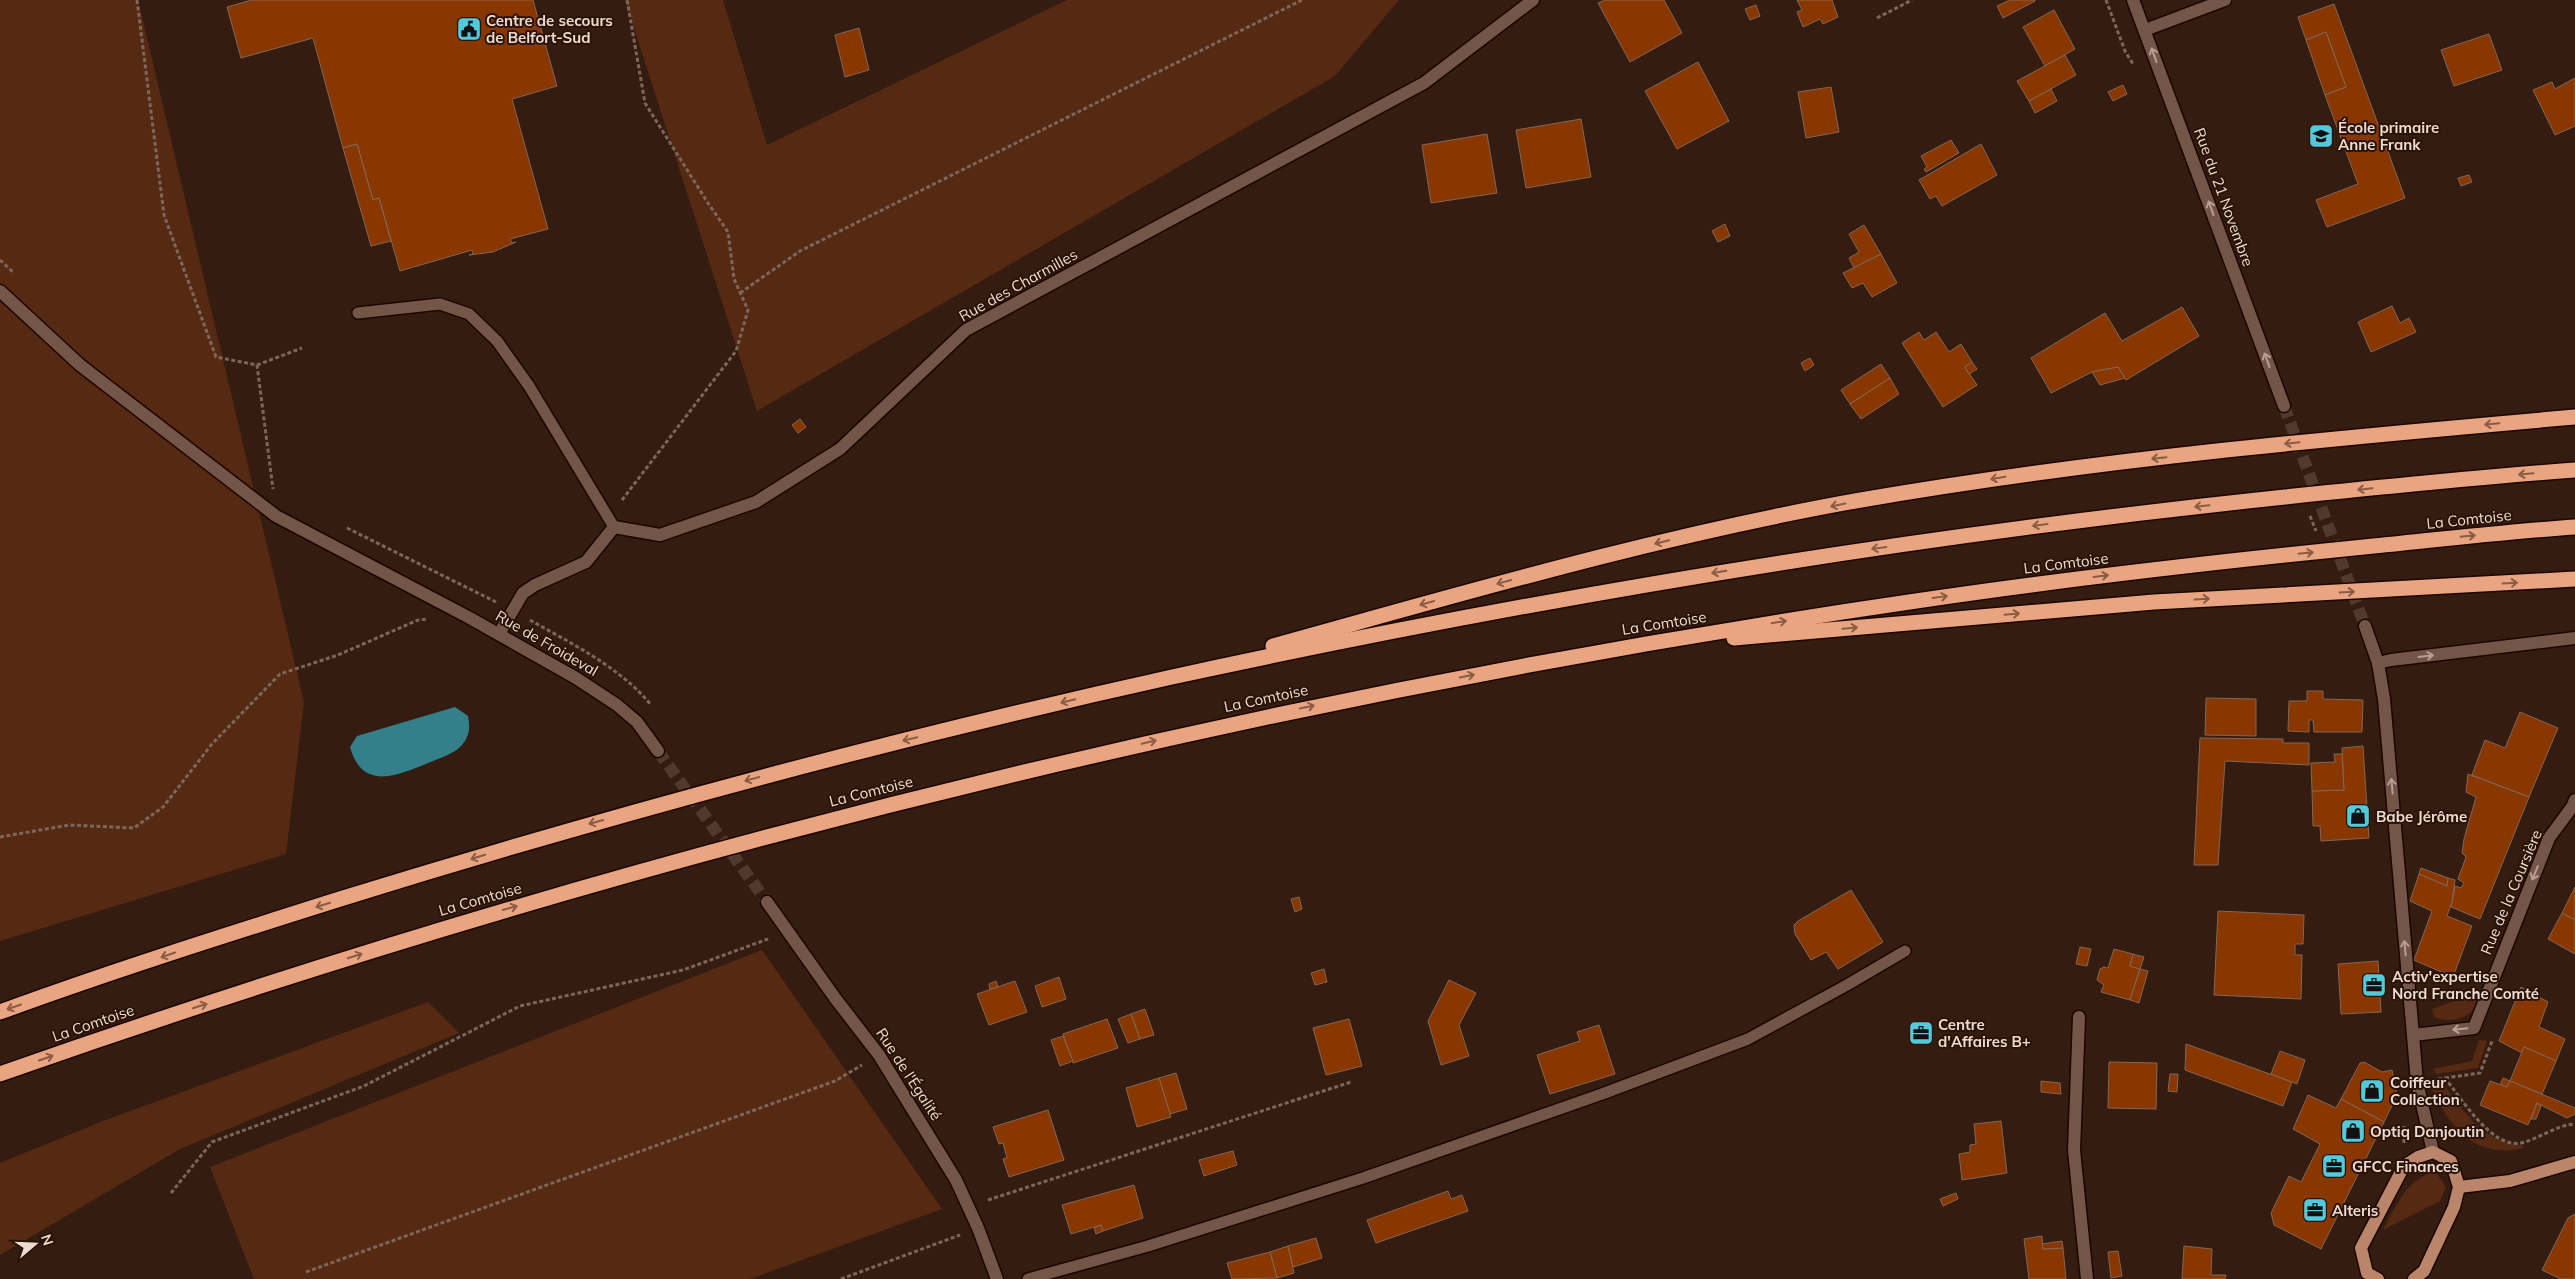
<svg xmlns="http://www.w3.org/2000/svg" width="2575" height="1279" viewBox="0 0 2575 1279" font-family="Mulish,sans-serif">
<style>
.green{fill:#562912}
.water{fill:#337f8a}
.building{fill:#893700;stroke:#846657}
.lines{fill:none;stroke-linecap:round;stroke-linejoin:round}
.secondary-tunnel{stroke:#51392d;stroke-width:12;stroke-dasharray:12 6;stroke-linecap:butt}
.lane-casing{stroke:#1c0600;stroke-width:14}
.street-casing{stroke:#1c0600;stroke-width:15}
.secondary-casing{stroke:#1c0600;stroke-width:15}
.primary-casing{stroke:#1c0600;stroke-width:15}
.highway-casing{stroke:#1c0600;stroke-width:18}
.path{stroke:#7d675d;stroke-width:3;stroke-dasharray:4 2.5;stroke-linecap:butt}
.lane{stroke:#745649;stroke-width:11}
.street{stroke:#745649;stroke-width:12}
.secondary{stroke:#745649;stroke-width:12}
.primary{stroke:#ba856b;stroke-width:12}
.highway{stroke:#e9a482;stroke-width:15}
.oneway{stroke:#b79f95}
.oneway2{stroke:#8a5c44}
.labels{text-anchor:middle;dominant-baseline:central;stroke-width:4;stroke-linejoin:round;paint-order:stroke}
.poi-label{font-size:15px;font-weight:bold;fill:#eddbd3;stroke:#2b1307;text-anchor:start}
.street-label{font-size:15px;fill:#eddbd3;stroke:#2b1307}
</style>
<rect width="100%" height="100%" fill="#351c10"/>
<g class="green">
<path d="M0,0H138L304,702L286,854L0,941Z"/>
<path d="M625,0H723L767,145L1067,0H1399L1335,76L757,411Z"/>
<path d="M762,950L942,1209L750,1279H254L210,1167Z"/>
<path d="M2482,991C2479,996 2477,1005 2473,1010C2463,1021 2446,1022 2434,1017L2432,1009Z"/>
<path d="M428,1002L459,1033L180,1149L0,1255V1163L103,1121Z"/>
<path d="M2479,1040L2487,1041L2478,1068L2436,1074L2433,1069L2472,1061Z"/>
<path d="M2444,1085C2468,1115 2480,1140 2521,1145L2523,1148C2475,1159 2451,1129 2432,1089Z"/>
<path d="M2430,1173L2437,1174L2446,1187L2440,1201L2383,1230C2396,1207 2404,1183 2430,1173Z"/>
</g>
<path class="water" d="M455,707L468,716C470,727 470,735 462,745C454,754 440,758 428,763C397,776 362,791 350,747L357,736Z"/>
<g class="building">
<path d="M252,0H533L557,86L512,99L548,229L510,239L512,243L516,242L493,252L469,255L473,254L472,250L400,271L379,198L373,200L357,144L343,148L313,38L241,58L227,7Z"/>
<path d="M1605,0H1664L1682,33L1630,62L1598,3Z"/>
<path d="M1797,0H1832L1838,17L1823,24L1820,19L1803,27L1797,12L1802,10Z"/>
<path d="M2010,0H2035V1L2003,18L1997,6Z"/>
<path d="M2334,4L2405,198L2327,227L2316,200L2358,184L2325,95L2346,87L2326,32L2306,40L2298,17Z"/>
<path d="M1756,5L1760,16L1750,20L1745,9Z"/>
<path d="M2054,10L2075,49L2045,66L2023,27Z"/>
<path d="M859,28L869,70L845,77L835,35Z"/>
<path d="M2326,32L2346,87L2325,95L2306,40Z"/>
<path d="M2489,34L2502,70L2454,86L2441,50Z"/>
<path d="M2065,55L2076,75L2029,101L2017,81Z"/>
<path d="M1698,62L1729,121L1677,149L1645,91Z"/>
<path d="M2575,78V126L2555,135L2533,90L2552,82L2555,89Z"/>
<path d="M2123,85L2127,94L2113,101L2108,92Z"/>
<path d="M1831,87L1839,132L1806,138L1798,92Z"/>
<path d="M2051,89L2057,101L2035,113L2029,101Z"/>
<path d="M1581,119L1591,177L1526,188L1516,130Z"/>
<path d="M1487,134L1497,193L1431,203L1422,145Z"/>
<path d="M1951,140L1959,153L1926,172L1924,169L1927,167L1921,156Z"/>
<path d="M357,144L373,200L379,198L391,241L371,246L343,148Z"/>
<path d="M1981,144L1997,175L1942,206L1936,196L1930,199L1919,180Z"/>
<path d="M2469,175L2472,182L2461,186L2458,178Z"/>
<path d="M1725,224L1730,236L1718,242L1712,231Z"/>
<path d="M1864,225L1881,254L1854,268L1849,258L1859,252L1849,234Z"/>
<path d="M1881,254L1897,283L1872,297L1863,283L1852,288L1843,273Z"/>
<path d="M2392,306L2400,323L2409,318L2416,332L2371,352L2358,322Z"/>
<path d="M2182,307L2199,336L2126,380L2118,367L2092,372L2051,393L2031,358L2105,313L2122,341Z"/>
<path d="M1919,332L1924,340L1936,332L1949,352L1961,344L1972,362L1965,367L1977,385L1943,407L1902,343Z"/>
<path d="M1810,358L1814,365L1805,371L1801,363Z"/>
<path d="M1972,362L1977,369L1969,374L1965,367Z"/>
<path d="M1881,364L1890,378L1850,404L1841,390Z"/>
<path d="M2118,367L2125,378L2100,385L2092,372Z"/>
<path d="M1890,378L1899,394L1861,419L1850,404Z"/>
<path d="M800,419L806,427L798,433L792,425Z"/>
<path d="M2307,691H2323V699L2363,700L2362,732H2314L2313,720H2309V732L2288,731L2289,701H2307Z"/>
<path d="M2206,698L2256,699V736L2205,735Z"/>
<path d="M2520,712L2558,728L2529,797L2472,775L2485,740L2505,748Z"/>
<path d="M2200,738L2283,739V743H2309V765L2225,761L2218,865H2194Z"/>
<path d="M2363,746L2369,838L2321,841L2320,826H2313L2312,791L2344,790L2342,748Z"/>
<path d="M2334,754H2342L2344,790L2312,791L2311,763L2335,762Z"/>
<path d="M2468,774L2529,797L2480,919L2451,907L2455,886L2461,888L2464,883L2458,879L2466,857L2462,853L2464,839L2476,797L2466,792Z"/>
<path d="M2421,868L2448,878L2447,886L2419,874Z"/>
<path d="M2419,874L2447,886L2448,878L2455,880L2452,902L2447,916L2472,926L2453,977L2414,960L2432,911L2410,901Z"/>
<path d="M2575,887V920L2562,913Z"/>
<path d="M1851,890L1883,942L1838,969L1826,952L1811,960L1795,934L1794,925L1798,921Z"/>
<path d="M1299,897L1302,909L1295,912L1291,899Z"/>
<path d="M2218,911L2304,915L2303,944H2295V955H2302L2301,999L2214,995Z"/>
<path d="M2562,913L2575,920V954L2548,939Z"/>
<path d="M2080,947L2091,949L2087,966L2076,964Z"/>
<path d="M2114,949L2133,954L2130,966L2140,969L2130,1000L2101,992L2104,985L2097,980L2100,969L2104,967L2108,968Z"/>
<path d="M2133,954L2144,957L2140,969L2130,966Z"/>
<path d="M2378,961L2381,1012L2341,1014L2338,964Z"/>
<path d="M1324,969L1327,982L1315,985L1311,973Z"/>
<path d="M2140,969L2148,971L2139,1003L2130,1000Z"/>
<path d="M1059,977L1066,999L1042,1007L1035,986Z"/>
<path d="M1449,980L1476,993L1459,1025L1469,1056L1441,1065L1428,1021Z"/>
<path d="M996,981L998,986L990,990L989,984Z"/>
<path d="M1015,981L1027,1012L989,1025L977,994Z"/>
<path d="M2521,987L2548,1002L2539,1027L2565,1039L2556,1061L2524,1047L2522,1053L2499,1041Z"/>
<path d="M1145,1009L1154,1035L1140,1039L1131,1014Z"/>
<path d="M1131,1014L1140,1039L1128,1043L1118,1019Z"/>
<path d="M1107,1019L1118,1048L1073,1063L1063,1034Z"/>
<path d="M1349,1019L1362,1066L1326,1075L1313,1028Z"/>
<path d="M1599,1025L1615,1074L1550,1094L1537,1055L1580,1041L1577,1032Z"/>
<path d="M1063,1036L1073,1061L1060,1066L1051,1040Z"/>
<path d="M2186,1044L2292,1082L2283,1106L2185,1070Z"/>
<path d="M2524,1047L2556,1061L2542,1094L2510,1081Z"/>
<path d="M2280,1051L2305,1060L2297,1084L2271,1074Z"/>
<path d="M2109,1062L2157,1063L2156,1109L2108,1108Z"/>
<path d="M2364,1062L2382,1072L2392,1070L2397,1095L2384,1122L2341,1099L2360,1063Z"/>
<path d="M1176,1073L1187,1109L1170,1114L1159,1078Z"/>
<path d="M2170,1074H2178L2177,1092L2168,1091Z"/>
<path d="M1159,1078L1171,1117L1137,1127L1126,1088Z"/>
<path d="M2503,1078L2510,1081L2507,1087L2500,1085Z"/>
<path d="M2041,1081L2060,1083L2061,1094L2041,1092Z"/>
<path d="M2490,1081L2507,1087L2510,1081L2575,1108V1114L2567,1118L2537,1103L2528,1125L2480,1105Z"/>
<path d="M2308,1095L2336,1108L2341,1099L2384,1122L2321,1249L2274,1225L2271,1213L2289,1176L2301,1182L2320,1144L2293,1129Z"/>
<path d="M2537,1103L2541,1106L2536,1119H2531Z"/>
<path d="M1048,1110L1064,1160L1009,1177L1003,1159L1007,1158L1003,1143L999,1144L993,1127Z"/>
<path d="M2001,1121L2007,1173L1962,1180L1959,1154L1970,1152V1145L1976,1144L1974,1124Z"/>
<path d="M1233,1151L1237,1165L1204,1176L1199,1160Z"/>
<path d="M1134,1185L1143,1218L1103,1231L1101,1225L1071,1234L1062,1205Z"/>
<path d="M1448,1191L1451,1199L1462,1195L1468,1211L1376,1243L1367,1220Z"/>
<path d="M1956,1193L1958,1199L1943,1206L1940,1199Z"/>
<path d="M2575,1214V1279H2561L2542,1270L2568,1218Z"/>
<path d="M1101,1225L1103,1231L1096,1234L1094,1228Z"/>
<path d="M2042,1236L2043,1249L2063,1248L2066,1279H2029L2024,1239Z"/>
<path d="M1316,1238L1322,1258L1293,1267L1288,1246Z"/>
<path d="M2062,1241L2063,1248L2043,1249L2042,1244Z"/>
<path d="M1288,1246L1294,1273L1277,1278L1270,1252Z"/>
<path d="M2184,1246L2212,1249L2211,1275H2226L2225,1279H2182Z"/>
<path d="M2118,1251L2122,1276L2111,1278L2108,1252Z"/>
<path d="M1270,1252L1277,1278L1232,1279L1227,1263Z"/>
</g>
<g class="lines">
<g class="secondary-tunnel">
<path d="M2284,406L2365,626"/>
<path d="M658,751L767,902"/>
</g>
<defs>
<g id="lane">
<path d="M358,313L440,304L469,314L497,341L529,386L614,527"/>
<path d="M1028,1279L1148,1246L1363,1178L1602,1094L1748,1039L1847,985L1905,951"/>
</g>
<g id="street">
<path d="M2145,30L2225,0"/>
<path d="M499,634L523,593L535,585L586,562L614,527L660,535L756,502L840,449L966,330L1424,83L1533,0"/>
<path d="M2378,663L2391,660L2575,638"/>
<path d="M2079,1017L2074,1150L2087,1279"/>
<path d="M2413,1035L2474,1028L2549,838L2572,807L2575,800"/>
</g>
<g id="secondary">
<path d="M2133,0L2284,406"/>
<path d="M0,291L80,365L276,516L468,617L576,678L617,705L637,722L658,751"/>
<path d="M2365,626L2378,663L2384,699L2417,1082L2433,1152"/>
<path d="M767,902L835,998L879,1055L956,1180L978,1228L997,1279"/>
</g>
<g id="primary">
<path d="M2459,1187L2510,1181L2575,1162"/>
<path d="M2378,1279L2367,1273L2361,1248L2404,1166L2418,1157L2433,1152L2451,1161L2459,1187L2454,1207L2424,1271L2414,1279"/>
</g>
<g id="highway">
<path d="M1734,638L2154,602L2575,579"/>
<path d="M1273,646C1468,592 1662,535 1861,500C2097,459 2336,438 2575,417"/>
<path d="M0,1012C112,971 226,935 340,899C614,814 892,739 1172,677C1540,597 1911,536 2285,497C2381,487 2478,477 2575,470"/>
<path d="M0,1074C622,855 1263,696 1916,601C2065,579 2214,562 2364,547C2434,540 2504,532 2575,527"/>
</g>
</defs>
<use href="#lane" class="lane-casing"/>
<use href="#street" class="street-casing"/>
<use href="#secondary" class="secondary-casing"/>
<use href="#primary" class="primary-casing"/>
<use href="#highway" class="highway-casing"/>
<g class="path">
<path d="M137,0L164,215L216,357L257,365L273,489"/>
<path d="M2106,0L2125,51L2133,64"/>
<path d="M1877,18L1912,0"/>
<path d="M0,260L14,273"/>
<path d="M740,293L800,251L1302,0"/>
<path d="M257,365L302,348"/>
<path d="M622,500L736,351L748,310L734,279L728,232L708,203L645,103L627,0"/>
<path d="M2310,516L2316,531"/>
<path d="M347,528L496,602"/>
<path d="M530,620C572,644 620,667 651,705"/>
<path d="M0,837L69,825L134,828L163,807L212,744L280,674L338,655L418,620L428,619"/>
<path d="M2445,1078L2480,1073L2492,1041"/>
<path d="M2438,1079L2445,1078C2461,1098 2492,1149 2521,1143C2539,1139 2556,1125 2575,1124"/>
<path d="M2404,1143V1126"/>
<path d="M171,1193L212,1142L364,1086L520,1006L683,970L768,939"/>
<path d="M988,1200L1351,1082"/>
<path d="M306,1272L835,1081L862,1065"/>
<path d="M841,1279L960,1235"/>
</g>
<use href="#lane" class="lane"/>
<use href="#street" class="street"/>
<use href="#secondary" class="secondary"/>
<use href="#primary" class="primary"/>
<use href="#highway" class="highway"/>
</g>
<defs><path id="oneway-shaft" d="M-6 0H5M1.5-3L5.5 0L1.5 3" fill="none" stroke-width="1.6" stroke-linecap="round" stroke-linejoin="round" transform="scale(1.25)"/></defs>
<g class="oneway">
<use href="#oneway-shaft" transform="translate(2154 55) rotate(-110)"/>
<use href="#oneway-shaft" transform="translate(2211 208) rotate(-110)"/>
<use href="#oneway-shaft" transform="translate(2267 360) rotate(-110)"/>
<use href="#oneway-shaft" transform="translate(2426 656) rotate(-7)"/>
<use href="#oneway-shaft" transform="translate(2392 786) rotate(-95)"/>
<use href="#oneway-shaft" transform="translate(2535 873) rotate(112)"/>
<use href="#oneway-shaft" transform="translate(2405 948) rotate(-95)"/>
<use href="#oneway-shaft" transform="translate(2460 1029) rotate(174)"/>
</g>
<g class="oneway2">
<use href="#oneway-shaft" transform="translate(2492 424) rotate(175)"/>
<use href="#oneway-shaft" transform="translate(2292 443) rotate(174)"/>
<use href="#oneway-shaft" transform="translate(2159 458) rotate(174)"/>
<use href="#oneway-shaft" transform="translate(2526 474) rotate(175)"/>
<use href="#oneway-shaft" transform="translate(1998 478) rotate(171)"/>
<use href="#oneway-shaft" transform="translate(2365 489) rotate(174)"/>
<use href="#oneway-shaft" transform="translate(1838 505) rotate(169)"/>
<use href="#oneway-shaft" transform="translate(2202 506) rotate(174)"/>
<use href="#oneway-shaft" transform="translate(2040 525) rotate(173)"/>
<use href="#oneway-shaft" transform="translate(2468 536) rotate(-6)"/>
<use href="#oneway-shaft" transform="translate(1662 542) rotate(167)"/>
<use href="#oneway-shaft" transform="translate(1879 548) rotate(172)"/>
<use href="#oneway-shaft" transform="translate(2306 553) rotate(-6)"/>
<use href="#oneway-shaft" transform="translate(1719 572) rotate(171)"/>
<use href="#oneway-shaft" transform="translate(2101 576) rotate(-7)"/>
<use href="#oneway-shaft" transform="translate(1504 582) rotate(165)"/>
<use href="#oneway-shaft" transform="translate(2510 583) rotate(-3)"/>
<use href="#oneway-shaft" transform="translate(2347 592) rotate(-3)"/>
<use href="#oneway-shaft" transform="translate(1940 597) rotate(-8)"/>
<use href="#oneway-shaft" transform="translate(2202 599) rotate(-3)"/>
<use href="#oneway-shaft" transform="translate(1427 603) rotate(164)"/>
<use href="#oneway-shaft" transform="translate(2012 614) rotate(-5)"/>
<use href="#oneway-shaft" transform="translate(1779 622) rotate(-9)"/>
<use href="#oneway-shaft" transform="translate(1850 628) rotate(-5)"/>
<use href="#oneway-shaft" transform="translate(1467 676) rotate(-11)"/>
<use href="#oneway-shaft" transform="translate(1068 701) rotate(167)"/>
<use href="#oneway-shaft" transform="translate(1307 707) rotate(-12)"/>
<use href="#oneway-shaft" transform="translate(910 739) rotate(166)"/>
<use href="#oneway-shaft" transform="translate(1149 742) rotate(-13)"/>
<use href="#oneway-shaft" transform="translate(752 779) rotate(165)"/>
<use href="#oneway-shaft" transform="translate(596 822) rotate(164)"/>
<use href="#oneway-shaft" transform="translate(478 857) rotate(163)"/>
<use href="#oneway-shaft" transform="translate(323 905) rotate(163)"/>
<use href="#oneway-shaft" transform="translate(510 908) rotate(-16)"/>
<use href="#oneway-shaft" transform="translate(168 955) rotate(161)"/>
<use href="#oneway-shaft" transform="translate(355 956) rotate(-18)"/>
<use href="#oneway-shaft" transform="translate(200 1006) rotate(-18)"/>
<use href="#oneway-shaft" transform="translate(14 1007) rotate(161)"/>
<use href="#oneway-shaft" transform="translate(46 1058) rotate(-19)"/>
</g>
<defs>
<symbol id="civic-square" viewBox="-11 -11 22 22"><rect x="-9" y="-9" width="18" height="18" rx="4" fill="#53cadc" stroke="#2b1307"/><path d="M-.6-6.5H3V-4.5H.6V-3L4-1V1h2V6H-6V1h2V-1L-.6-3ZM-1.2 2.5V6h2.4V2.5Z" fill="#111"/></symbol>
<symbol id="school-square" viewBox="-11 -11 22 22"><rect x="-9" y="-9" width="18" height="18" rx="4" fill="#53cadc" stroke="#2b1307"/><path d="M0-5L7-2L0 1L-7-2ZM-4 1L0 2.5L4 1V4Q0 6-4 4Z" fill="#111"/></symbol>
<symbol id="shop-square" viewBox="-11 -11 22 22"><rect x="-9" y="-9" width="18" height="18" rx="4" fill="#53cadc" stroke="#2b1307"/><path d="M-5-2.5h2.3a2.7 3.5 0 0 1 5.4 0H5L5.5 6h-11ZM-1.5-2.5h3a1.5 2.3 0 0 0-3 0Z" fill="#111"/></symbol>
<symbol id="office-square" viewBox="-11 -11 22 22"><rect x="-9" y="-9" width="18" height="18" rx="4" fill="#53cadc" stroke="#2b1307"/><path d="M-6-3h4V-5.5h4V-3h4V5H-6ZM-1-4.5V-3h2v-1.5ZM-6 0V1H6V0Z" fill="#111"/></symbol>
</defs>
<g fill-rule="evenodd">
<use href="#civic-square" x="455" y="15" width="28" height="28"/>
<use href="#school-square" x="2307" y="122" width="28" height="28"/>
<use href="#shop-square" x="2344" y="802" width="28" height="28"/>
<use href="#office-square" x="2360" y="971" width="28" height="28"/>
<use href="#office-square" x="1907" y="1019" width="28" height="28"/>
<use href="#shop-square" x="2358" y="1077" width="28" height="28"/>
<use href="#shop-square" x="2339" y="1117" width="28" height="28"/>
<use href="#office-square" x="2320" y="1152" width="28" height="28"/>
<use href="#office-square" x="2301" y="1196" width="28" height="28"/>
</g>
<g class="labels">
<g class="poi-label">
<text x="486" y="20">Centre de secours<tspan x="486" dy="17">de Belfort-Sud</tspan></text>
<text x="2338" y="127">École primaire<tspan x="2338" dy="17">Anne Frank</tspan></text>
<text x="2376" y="816">Babe Jérôme</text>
<text x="2392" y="976">Activ'expertise<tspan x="2392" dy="17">Nord Franche Comté</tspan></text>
<text x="1938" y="1024">Centre<tspan x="1938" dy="17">d'Affaires B+</tspan></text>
<text x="2390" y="1082">Coiffeur<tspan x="2390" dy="17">Collection</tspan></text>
<text x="2370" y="1131">Optiq Danjoutin</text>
<text x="2352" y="1166">GFCC Finances</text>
<text x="2332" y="1210">Alteris</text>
</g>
<g class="street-label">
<text transform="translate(2224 197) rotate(70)">Rue du 21 Novembre</text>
<text transform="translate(1018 285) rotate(-29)">Rue des Charmilles</text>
<text transform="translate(2469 519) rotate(-6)">La Comtoise</text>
<text transform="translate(2066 563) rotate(-7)">La Comtoise</text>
<text transform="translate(1664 623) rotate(-9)">La Comtoise</text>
<text transform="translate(547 643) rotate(30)">Rue de Froideval</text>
<text transform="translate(1266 698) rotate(-12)">La Comtoise</text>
<text transform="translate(871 791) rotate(-14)">La Comtoise</text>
<text transform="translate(2511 892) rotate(-67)">Rue de la Coursière</text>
<text transform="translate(480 899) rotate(-16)">La Comtoise</text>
<text transform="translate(93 1023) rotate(-19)">La Comtoise</text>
<text transform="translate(909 1074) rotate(57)">Rue de l'Égalité</text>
</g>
</g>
<g transform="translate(35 1244) rotate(71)" stroke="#2b1307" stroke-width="4" paint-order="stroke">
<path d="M0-4L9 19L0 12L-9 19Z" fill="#eddbd3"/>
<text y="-8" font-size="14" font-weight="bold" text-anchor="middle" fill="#eddbd3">N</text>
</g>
</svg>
